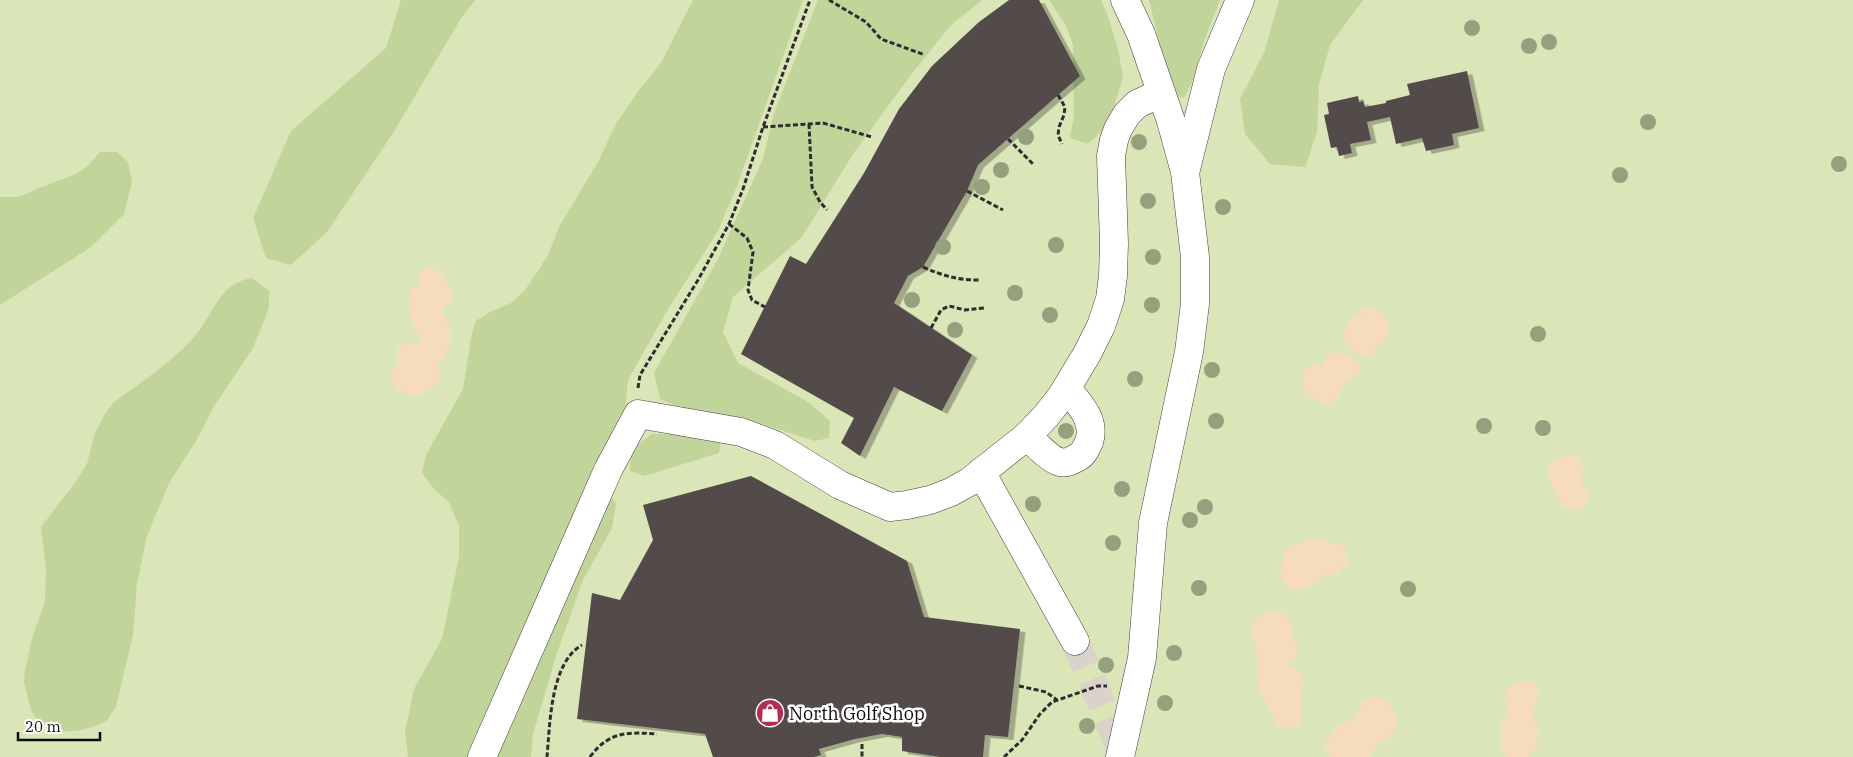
<svg xmlns="http://www.w3.org/2000/svg" width="1853" height="757" viewBox="0 0 1853 757" font-family="'IBM Plex Serif',serif">
<style>
.green{fill:#dae5b8}
.forest{fill:#c1d499}
.sand{fill:#f6dcbc}
.building{fill:#534b49;filter:url(#shadow)}
.lines{fill:none;stroke-linecap:round;stroke-linejoin:round}
.minor-tunnel{stroke:#dad3ca;stroke-width:28;stroke-dasharray:28 14;stroke-linecap:butt}
.minor-casing{stroke:#3f3f3f;stroke-width:29}
.path{stroke:#2e2e2e;stroke-width:3;stroke-dasharray:5 2.5;stroke-linecap:butt}
.minor{stroke:#fff;stroke-width:28}
.tree{fill:#93a27d}
.labels{text-anchor:middle;dominant-baseline:central;stroke-width:5;stroke-linejoin:round;paint-order:stroke}
.poi-label{font-size:18px;fill:#0c0c0c;stroke:#fff;text-anchor:start}
</style>
<defs>
<filter id="shadow"><feDropShadow dx="5.5" dy="3" stdDeviation="0" flood-color="#0004"/></filter>
</defs>
<rect width="100%" height="100%" fill="#fef6ec"/>
<rect class="green" x="0" y="0" width="1853" height="757"/>
<g class="forest">
<path d="M401,0H475L460,20L393,133L327,232L291,265L266,258L253,218L291,131L386,48Z"/>
<path d="M693,0H803L737,186L718,231L668,309L628,380L625,410L606,490L616,504L612,528L583,580L556,656L533,734L531,757H408L405,732L414,689L442,639L459,557V526L449,502L435,490L422,473L426,455L463,389L472,333L476,321L490,312L511,303L525,290L536,274L548,255L560,225L598,162L616,124L639,90L661,63Z"/>
<path d="M818,0H982L950,26L910,76L853,154L802,237L733,297L723,332L738,363L808,402L830,421L829,438L815,441L753,421L698,415L660,399L654,373L717,261L763,159L773,116Z"/>
<path d="M1049,0H1101L1107,14L1118,49L1123,77L1108,125L1088,144L1070,138L1074,115L1073,44L1065,24Z"/>
<path d="M1149,0H1220L1204,41L1193,80L1184,98L1178,97L1162,53Z"/>
<path d="M1279,0H1363L1330,45L1319,84L1317,132L1305,167L1270,164L1245,134L1240,99L1264,53Z"/>
<path d="M100,152H117L128,162L132,182L124,214L91,247L0,305V197H19L37,189L76,174L88,166Z"/>
<path d="M252,278L269,291V308L253,348L215,405L196,441L169,483L147,536L137,583L133,635L116,706L107,721L95,726L81,730L61,732L53,730L41,723L33,714L30,707L24,682L25,671L32,638L45,602L46,568L41,527L77,480L87,464L94,436L104,415L113,403C142,381 175,361 198,332C216,309 219,284 252,278Z"/>
<path d="M652,434H679L721,441L719,453L644,476L630,471C630,450 637,445 652,434Z"/>
</g>
<g class="sand">
<path d="M426,267C443,268 455,286 451,302L443,308L442,313C443,316 446,319 448,323C454,336 448,356 437,365L440,373L439,382C427,394 416,400 400,391C394,388 391,382 391,375C391,369 397,367 397,361C398,355 396,351 399,345L407,341L417,344L421,341C421,335 417,333 415,327C410,315 406,300 412,288L418,286L420,273Z"/>
<path d="M1365,307C1377,306 1393,320 1388,334C1387,337 1374,352 1371,356C1358,357 1347,349 1343,337L1347,322L1359,314Z"/>
<path d="M1340,352C1348,355 1368,364 1357,375C1354,378 1350,378 1347,381C1341,387 1340,399 1331,403C1322,407 1310,398 1305,391C1301,385 1303,375 1305,368L1314,364L1322,367C1327,354 1326,354 1340,352Z"/>
<path d="M1571,454C1585,458 1584,470 1581,482C1587,493 1592,498 1583,509L1572,510L1563,507C1550,485 1534,462 1571,454Z"/>
<path d="M1309,539C1317,540 1341,543 1346,548L1347,564L1338,574L1323,575C1317,585 1299,591 1289,589L1280,576L1284,552L1288,547Z"/>
<path d="M1280,611C1291,618 1294,626 1291,639L1299,648L1294,661L1288,666C1296,669 1302,671 1303,680L1300,724C1292,731 1287,728 1277,725L1258,685L1256,648L1251,632L1252,624L1258,617L1268,612Z"/>
<path d="M1530,680C1546,692 1536,700 1532,715C1534,718 1537,723 1538,726C1540,737 1536,751 1528,757H1507L1502,754C1500,743 1502,733 1500,723L1508,713C1501,689 1506,685 1530,680Z"/>
<path d="M1370,697L1383,698C1395,706 1402,725 1390,737C1387,739 1382,741 1379,742L1375,751L1369,757H1330C1318,746 1336,724 1348,721C1350,720 1353,720 1356,719L1361,703Z"/>
</g>
<g class="building">
<path d="M1009,0H1039L1080,76L978,165L967,191L923,267L908,276L894,303L972,355L942,411L894,387L860,456L841,443L854,418L741,354L790,256L806,264L864,173L899,109L932,66L979,22Z"/>
<path d="M1467,71L1479,128L1452,134L1454,145L1426,151L1422,138L1396,144L1390,117L1367,122L1371,140L1350,144L1352,153L1339,156L1337,147L1331,148L1324,115L1329,114L1327,103L1358,96L1359,102L1363,101L1365,107L1386,103V101L1410,95L1407,84Z"/>
<path d="M751,476L907,561L924,617L1020,629L1008,737L985,735L983,757H940L902,751V737L882,734L855,739L819,749L821,755L814,757H713L705,734L577,719L592,593L620,600L653,540L643,505Z"/>
</g>
<g class="lines">
<path class="minor-tunnel" d="M1075,641L1124,757"/>
<defs>
<g id="minor">
<path d="M1186,169L1211,69L1240,0"/>
<path d="M1027,436C1035,443 1050,460 1060,462C1066,464 1073,460 1078,457C1084,454 1086,448 1089,442C1096,420 1080,405 1067,389"/>
<path d="M981,472L1075,641"/>
<path d="M482,757L608,470L638,414L741,432L775,445L840,485L890,507L907,505L930,500L951,492L969,482L1027,436L1046,416L1061,397L1087,354L1101,326L1110,299L1113,276L1114,243L1111,156L1114,140L1118,129L1127,114L1137,104L1161,93"/>
<path d="M1120,757L1142,658L1153,523L1189,352L1195,304V257L1185,172L1171,121L1141,34L1125,0"/>
</g>
</defs>
<use href="#minor" class="minor-casing"/>
<g class="path">
<path d="M829,0L866,22L881,39L925,55"/>
<path d="M1058,95L1065,107L1064,115L1059,127L1058,135L1062,144"/>
<path d="M809,124L812,187L820,202L827,210"/>
<path d="M763,127L823,123L872,137"/>
<path d="M1008,139L1033,164"/>
<path d="M967,191L1003,210"/>
<path d="M729,224L747,238L753,252L748,290L752,300L765,307"/>
<path d="M923,267C944,276 957,280 980,280"/>
<path d="M931,328L941,310L949,306L965,310L984,308"/>
<path d="M638,388L640,375L698,280L729,224L743,189L763,127L810,0"/>
<path d="M1019,686L1046,692L1057,700"/>
<path d="M862,744V757"/>
<path d="M547,757C550,725 550,663 582,645"/>
<path d="M590,757C609,731 628,732 657,734"/>
<path d="M1004,757L1022,740L1040,714L1052,702L1098,686H1107"/>
</g>
<use href="#minor" class="minor"/>
</g>
<g class="tree">
<circle cx="1472" cy="28" r="8"/>
<circle cx="1549" cy="42" r="8"/>
<circle cx="1529" cy="46" r="8"/>
<circle cx="1648" cy="122" r="8"/>
<circle cx="1026" cy="137" r="8"/>
<circle cx="1139" cy="142" r="8"/>
<circle cx="1839" cy="164" r="8"/>
<circle cx="1001" cy="170" r="8"/>
<circle cx="1620" cy="175" r="8"/>
<circle cx="982" cy="187" r="8"/>
<circle cx="1148" cy="201" r="8"/>
<circle cx="1223" cy="207" r="8"/>
<circle cx="1056" cy="245" r="8"/>
<circle cx="943" cy="247" r="8"/>
<circle cx="1153" cy="257" r="8"/>
<circle cx="1015" cy="293" r="8"/>
<circle cx="912" cy="300" r="8"/>
<circle cx="1152" cy="305" r="8"/>
<circle cx="1050" cy="315" r="8"/>
<circle cx="955" cy="330" r="8"/>
<circle cx="1538" cy="334" r="8"/>
<circle cx="1212" cy="370" r="8"/>
<circle cx="1135" cy="379" r="8"/>
<circle cx="1216" cy="421" r="8"/>
<circle cx="1484" cy="426" r="8"/>
<circle cx="1543" cy="428" r="8"/>
<circle cx="1066" cy="431" r="8"/>
<circle cx="1122" cy="489" r="8"/>
<circle cx="1033" cy="504" r="8"/>
<circle cx="1205" cy="507" r="8"/>
<circle cx="1190" cy="520" r="8"/>
<circle cx="1113" cy="543" r="8"/>
<circle cx="1199" cy="588" r="8"/>
<circle cx="1408" cy="589" r="8"/>
<circle cx="1174" cy="653" r="8"/>
<circle cx="1106" cy="665" r="8"/>
<circle cx="1165" cy="703" r="8"/>
<circle cx="1087" cy="726" r="8"/>
</g>
<defs>
<symbol id="shop-disc" viewBox="-11 -11 22 22"><circle r="9.5" fill="#b12f53" stroke="#fff"/><path d="M-5-2.5h2.3a2.7 3.5 0 0 1 5.4 0H5L5.5 6h-11ZM-1.5-2.5h3a1.5 2.3 0 0 0-3 0Z" fill="#fff"/></symbol>
</defs>
<g fill-rule="evenodd">
<use href="#shop-disc" x="754" y="697" width="32" height="32"/>
</g>
<g class="labels">
<g class="poi-label">
<text x="789" y="713">North Golf Shop</text>
</g>
</g>
<path d="M18 732v8h82v-8" fill="none" stroke="#0c0c0c" stroke-width="2.5"/>
<text x="25" y="732" font-size="15" fill="#0c0c0c" stroke="#ffffff" stroke-width="4" paint-order="stroke">20 m</text>
</svg>
